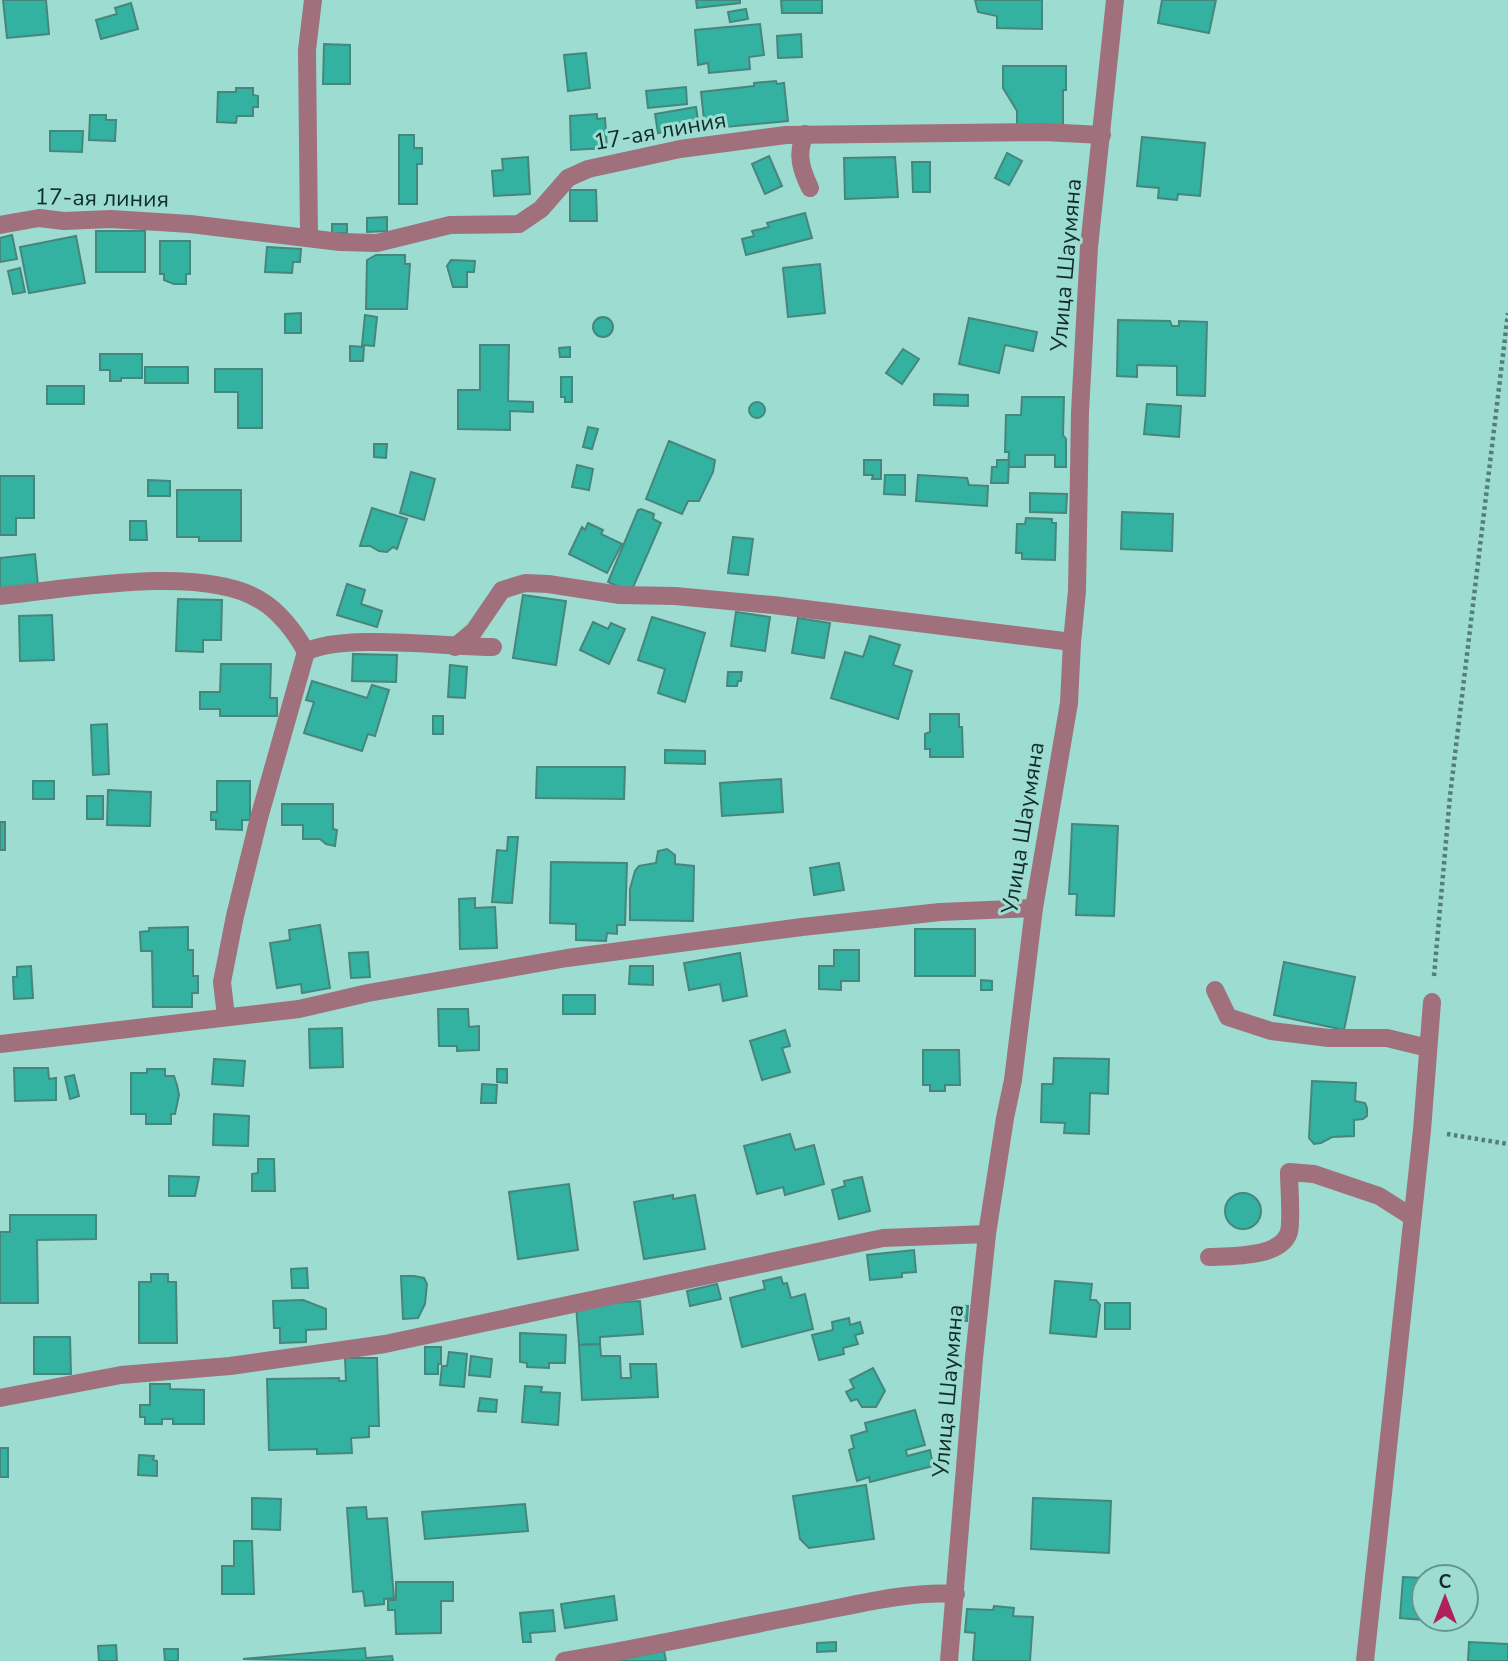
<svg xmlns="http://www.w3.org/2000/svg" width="1508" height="1661" viewBox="0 0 1508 1661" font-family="'Nunito Sans',sans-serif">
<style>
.building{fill:#33b1a1;stroke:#47867c;stroke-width:2}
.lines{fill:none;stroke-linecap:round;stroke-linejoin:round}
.path{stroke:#537f78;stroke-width:4.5;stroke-dasharray:3.5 3.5;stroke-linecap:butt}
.minor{stroke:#a0707c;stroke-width:18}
.labels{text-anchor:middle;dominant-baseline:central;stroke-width:6;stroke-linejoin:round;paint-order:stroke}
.street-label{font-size:23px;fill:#122d29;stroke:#9cdcd1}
</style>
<rect width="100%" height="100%" fill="#9cdcd1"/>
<g class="building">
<path d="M3,0H46L49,34L7,38Z"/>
<path d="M696,0H740V3L697,8Z"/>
<path d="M781,0H822V13H782Z"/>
<path d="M975,0H1042V29L997,28V16L978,12Z"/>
<path d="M1162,0H1216L1209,33L1158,23Z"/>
<path d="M131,3L138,29L101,39L96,20L117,14L115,8Z"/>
<path d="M746,9L748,19L730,22L728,12Z"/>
<path d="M760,24L764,55L749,57L750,69L709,73L708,63L698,65L695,30Z"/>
<path d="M801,34L802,57L778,58L777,36Z"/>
<path d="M324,44L350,45V84H323Z"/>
<path d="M586,53L590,88L568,91L564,55Z"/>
<path d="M1003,66H1066V90H1063V125L1017,126V111L1003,88Z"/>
<path d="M776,81L777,84L784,83L788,121L705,129L701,92L754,86V83Z"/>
<path d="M686,87L687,104L648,108L646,91Z"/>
<path d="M236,88H253V95L258,96V107H253V116H237L236,123L217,122L218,92H236Z"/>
<path d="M696,107L699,127L658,133L655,114Z"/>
<path d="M597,114V119L605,118L607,148L571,150L570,116Z"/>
<path d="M90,115H106V120H116L115,141L89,140Z"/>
<path d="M50,131H83L82,152L50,151Z"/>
<path d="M399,135H414V148H422V164H417V204H399Z"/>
<path d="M1142,137L1205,143L1200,196L1178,194L1177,200L1158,198L1159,188L1137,186Z"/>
<path d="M1007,153L1022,161L1009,185L995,178Z"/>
<path d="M769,156L782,186L765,194L752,164Z"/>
<path d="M528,157L530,194L494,196L492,171L503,170L502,159Z"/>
<path d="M895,157L898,197L845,199L844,158Z"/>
<path d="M912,162H930V192H913Z"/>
<path d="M570,190H596L597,221H570Z"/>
<path d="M805,213L812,238L746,255L742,239L754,236L752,231L769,227L767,223Z"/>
<path d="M387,217V231L367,232V218Z"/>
<rect x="332" y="224" width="15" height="9"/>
<rect x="96" y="231" width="49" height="41"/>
<path d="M12,235L17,259L0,262V238Z"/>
<path d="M76,236L85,283L29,293L20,247Z"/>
<path d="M160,241H190V274H186V284H174L164,280V274H160Z"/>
<path d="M267,247L301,249L300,262H293L292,273L265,272Z"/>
<path d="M376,255H405V264H410L407,309H366L367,260Z"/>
<path d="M451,260L475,261L474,272H467V287H453L447,266Z"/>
<path d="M820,264L825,313L788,317L783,268Z"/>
<path d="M20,268L25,292L13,294L8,271Z"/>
<path d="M301,313V333H285V314Z"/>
<path d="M365,315L377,317L374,346L362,345Z"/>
<circle cx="603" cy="327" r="10"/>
<path d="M969,318L1037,332L1033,351L1005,345L999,373L959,364Z"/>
<path d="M1118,320L1170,321L1172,326H1179V321L1207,322L1205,396L1177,395V366L1137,365V377L1117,376Z"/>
<path d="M480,345H509L508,401L533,402V412L510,411V430L458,429V390H480Z"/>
<path d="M350,346L364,347L363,361H350Z"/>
<path d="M570,347V357H560L559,348Z"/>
<path d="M903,349L919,359L902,384L886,373Z"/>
<path d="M100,354H142V378H121V381H110V370H100Z"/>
<rect x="145" y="367" width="43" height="16"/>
<path d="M215,369H262V428H238V392H215Z"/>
<path d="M561,377H572V402H565V397H561Z"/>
<rect x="47" y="386" width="37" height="18"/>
<path d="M934,394L968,395V406L934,405Z"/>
<path d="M1022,397H1064L1063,435L1066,439V467H1055V455H1025V467H1008L1009,452H1005L1006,415H1021Z"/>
<circle cx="757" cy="410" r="8"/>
<path d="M1147,404L1181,406L1179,437L1144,434Z"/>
<path d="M588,427L598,429L592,449L583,447Z"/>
<path d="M669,441L715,460L713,472L699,501H688L682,514L646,499Z"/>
<path d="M374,444H387L386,458L374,457Z"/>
<path d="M864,460H881V479H872L873,475H864Z"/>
<path d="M997,460H1009L1008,483H991L992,467H997Z"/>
<path d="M577,465L593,469L589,490L572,487Z"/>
<path d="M411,472L435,479L424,520L400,513Z"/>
<path d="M885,475H905V495L884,494Z"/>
<path d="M918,475L967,478L969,485L988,486L987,506L916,501Z"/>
<path d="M0,476H34V518H16V535H0Z"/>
<path d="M148,480L170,481V496H148Z"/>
<path d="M177,490H241V541H199V537H177Z"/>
<path d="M1030,493L1067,494L1066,513L1030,512Z"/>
<path d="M372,508L407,519L397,549L393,547L387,552L379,551L370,546H360Z"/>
<path d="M641,509L654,514L653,519L661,523L631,592L608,582L638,510Z"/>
<path d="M1122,512L1173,514L1172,551L1121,549Z"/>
<path d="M1026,518L1052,519V523H1056L1055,560L1022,559V553H1016L1017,524H1025Z"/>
<path d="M130,521H146L147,540H130Z"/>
<path d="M588,523L603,530L601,534L622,544L607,573L569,554L582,527L585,530Z"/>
<path d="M733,537L753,539L748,575L728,573Z"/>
<path d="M35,554L38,586L0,590V558Z"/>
<path d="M347,584L365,590L361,604L382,611L377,627L337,615Z"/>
<path d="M523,595L566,601L556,665L513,658Z"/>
<path d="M178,599L222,600L221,640H203V652L176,651Z"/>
<path d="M736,612L770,617L765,651L731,646Z"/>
<path d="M52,615L54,660L20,661L19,616Z"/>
<path d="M652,617L705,633L685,702L658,693L665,669L638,660Z"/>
<path d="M798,618L830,623L824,658L792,653Z"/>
<path d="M593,622L608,629L611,623L625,629L609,664L580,650Z"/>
<path d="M870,636L900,645L893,665L912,671L898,719L831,698L845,652L863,657Z"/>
<path d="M353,654L397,655L396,682L352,681Z"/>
<path d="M221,664H271L270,698H277V716H220V709H200V692H220Z"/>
<path d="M450,665L467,667L465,698L448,697Z"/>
<path d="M728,672H742L741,681H738L737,686H727Z"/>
<path d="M312,681L367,698L372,685L389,690L375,736L368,734L362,751L304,733L314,702L306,700Z"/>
<path d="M930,714H959V727H962L963,757H930V749H925V734L930,732Z"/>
<rect x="433" y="716" width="10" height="18"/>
<path d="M107,724L109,774L93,775L91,725Z"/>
<path d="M665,750L705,751V764L665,763Z"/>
<path d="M537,767H625L624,799L536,798Z"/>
<path d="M781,779L783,812L722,816L720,783Z"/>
<rect x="33" y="781" width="21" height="18"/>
<path d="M217,781H250V820H242V830L216,829V820H211V812H217Z"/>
<path d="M108,790L151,792L150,826L107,825Z"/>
<rect x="87" y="796" width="16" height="23"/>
<path d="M282,804H333V829L337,830L335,846L326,844L320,839H303V825H282Z"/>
<rect x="0" y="822" width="5" height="28"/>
<path d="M1072,824L1118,826L1114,916L1076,915L1077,894H1069Z"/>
<path d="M508,837H518L512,903L492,902L497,850L507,851Z"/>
<path d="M667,849L675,855V864L694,866L693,921L630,920V889L635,871L639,866L656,863L658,851Z"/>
<path d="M551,862L627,863L625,925H617V934L607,933L606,941L576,940V924L550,923Z"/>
<path d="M839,863L844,890L814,895L810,868Z"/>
<path d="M475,898V908L495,907L497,948L460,949L459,899Z"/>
<path d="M320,925L330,988L302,993L301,984L277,988L270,943L290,940L289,930Z"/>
<path d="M188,927V950H193V976H198V993H192V1007H153L152,951H141L140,932L149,931V928Z"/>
<rect x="915" y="929" width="60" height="47"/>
<path d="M834,950H859V981H841V990L819,989V966H834Z"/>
<path d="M368,952L370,977L351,978L349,953Z"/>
<path d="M740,953L747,996L723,1001L720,984L689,990L684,963Z"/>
<path d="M1284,962L1355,977L1344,1030L1274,1015Z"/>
<path d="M31,966L33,998L14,999L13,977H17V967Z"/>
<path d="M630,966H653V985L629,984Z"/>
<path d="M981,980L992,981V990H981Z"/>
<rect x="563" y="995" width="32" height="19"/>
<path d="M438,1009H468L469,1027L479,1026V1050L457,1051V1046H439Z"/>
<path d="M342,1028L343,1067L310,1068L309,1029Z"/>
<path d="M785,1030L790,1046L782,1048L790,1072L762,1080L750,1041Z"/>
<path d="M923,1050H959L960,1085H945V1091H930V1085H923Z"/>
<path d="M1054,1058L1109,1059L1108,1094L1090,1093L1089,1134L1064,1133L1065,1123L1041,1122L1042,1084H1053Z"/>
<path d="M214,1059L245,1061L243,1086L212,1084Z"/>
<path d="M14,1068H48L49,1079L56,1078V1100L15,1101Z"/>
<path d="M147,1069H165V1076H174L177,1085L179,1095L175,1114H171V1124H146V1114H131V1073H147Z"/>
<path d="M497,1069H507V1083L497,1082Z"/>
<path d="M74,1075L79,1096L70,1099L65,1077Z"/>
<path d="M1312,1081L1356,1083L1355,1101L1365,1103L1367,1108V1116L1363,1119L1354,1120V1136L1332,1137L1321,1143L1314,1144L1309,1138Z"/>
<path d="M482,1084L497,1085L496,1103H481Z"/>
<path d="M214,1114L249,1116L248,1146L213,1145Z"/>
<path d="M790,1134L795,1150L814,1145L824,1184L785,1195L783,1187L757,1194L744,1146Z"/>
<path d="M258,1159H274L275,1191H252V1174L258,1173Z"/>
<path d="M169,1176L199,1177L195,1196H169Z"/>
<path d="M862,1177L870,1211L839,1219L832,1190L845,1186L844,1181Z"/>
<path d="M569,1184L578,1250L518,1259L509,1192Z"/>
<circle cx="1243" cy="1211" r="18"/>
<path d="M673,1195V1199L695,1195L705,1249L644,1259L634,1202Z"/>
<path d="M10,1215H96V1239L37,1240L38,1303H0V1232H10Z"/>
<path d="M914,1250L916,1272L902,1273V1277L870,1280L867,1255Z"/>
<path d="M307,1268L308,1288H292L291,1269Z"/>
<path d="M151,1274H168V1282H176L177,1343H139V1282H151Z"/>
<path d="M401,1276H414L424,1278L427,1284L425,1304L418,1318L403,1319Z"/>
<path d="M781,1277L783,1284L787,1283L791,1298L805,1294L813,1329L742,1347L730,1298L765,1289L763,1281Z"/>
<path d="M1055,1281L1092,1284L1090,1300H1096L1100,1305L1096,1337L1050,1333Z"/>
<path d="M717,1284L721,1299L690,1306L687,1291Z"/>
<path d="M303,1300L326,1309V1329L306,1330V1342L280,1343V1328H274L273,1301Z"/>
<path d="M640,1301L643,1334L600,1337V1344L579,1345L576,1305Z"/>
<rect x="1105" y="1303" width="25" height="26"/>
<path d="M952,1305L968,1306L967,1321H952Z"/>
<path d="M849,1318L850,1325L860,1322L863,1333L855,1335L858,1344L843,1348L844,1354L819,1360L812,1335L833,1330L832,1322Z"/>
<path d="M520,1333L566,1335L565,1363H549V1368L527,1367V1363L520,1362Z"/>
<path d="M34,1337H70L71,1374H34Z"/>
<path d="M600,1344L601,1356H620L621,1378H631L630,1364H656L658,1397L582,1400L579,1345Z"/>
<path d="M425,1347H441V1364H438V1374H425Z"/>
<path d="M449,1352L467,1354L464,1387L440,1385L442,1366H447Z"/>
<path d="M471,1356L492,1359L490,1377L469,1375Z"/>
<path d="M345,1358H377L379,1426H369V1437L351,1438L352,1453L317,1454V1449L269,1450L267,1379L339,1378V1381H346Z"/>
<path d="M873,1368L885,1391L876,1407H862L857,1399L851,1401L846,1392L854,1388L850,1380Z"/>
<path d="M150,1384H170V1389L204,1390V1424H173V1419H162V1424H145V1417H140V1405H150Z"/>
<path d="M525,1386L542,1387L541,1392L560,1393L558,1425L522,1422Z"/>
<path d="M480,1398L497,1400L496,1412L478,1411Z"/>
<path d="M915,1410L925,1445L906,1450L907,1456L930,1450L933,1466L870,1482L869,1477L857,1481L849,1450L854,1448L851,1436L867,1431L865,1423Z"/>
<rect x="0" y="1448" width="8" height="29"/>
<path d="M139,1455L154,1456L153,1460L157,1461V1476L138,1475Z"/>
<path d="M866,1485L874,1539L809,1548L800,1539L793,1496Z"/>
<path d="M252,1498L281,1499L280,1530L252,1529Z"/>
<path d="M1033,1498L1111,1501L1109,1553L1031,1549Z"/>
<path d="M525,1504L528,1531L425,1539L422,1512Z"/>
<path d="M366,1507L367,1519L387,1518L394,1598L384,1599V1604L365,1606L363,1591L353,1592L347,1508Z"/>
<path d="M234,1541H252L254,1594H222V1566H234Z"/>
<path d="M1403,1577L1424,1578V1619H1447V1622L1400,1618Z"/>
<path d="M396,1582H453V1601H441V1633L396,1634L395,1610H388V1600H396Z"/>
<path d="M614,1596L617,1620L565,1628L561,1604Z"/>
<path d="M994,1606L1014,1608L1013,1616L1033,1617L1030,1661H973L975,1633L965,1632L967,1609L993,1610Z"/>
<path d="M553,1610L555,1631L530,1633L531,1642H523L520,1613Z"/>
<path d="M836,1642V1651L817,1652V1643Z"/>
<path d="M1469,1642L1508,1644V1661H1468Z"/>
<path d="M116,1645L117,1661H99L98,1646Z"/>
<path d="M365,1648L366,1658L392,1656L393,1661L243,1659Z"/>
<path d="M164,1649H178V1661H165Z"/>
<path d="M664,1651L666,1661H611Z"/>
</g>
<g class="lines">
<g class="path">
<path d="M1434,976L1450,796L1508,313"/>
<path d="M1447,1134L1508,1144"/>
</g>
<g class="minor">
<path d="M805,134C796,154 801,169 810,188"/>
<path d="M0,225L39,218L64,221L111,219L190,224L340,242L377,243L450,225L519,224L541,209L568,178L588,169L680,149L786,135L1044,132L1102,135"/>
<path d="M309,238L307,50L313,0"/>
<path d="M0,596C68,589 202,564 260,600C279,611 296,633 306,652L259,818L235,916L222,982L226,1016"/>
<path d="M455,647L474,631L502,590L525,583L548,584L620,595L675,596L773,605L1072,642"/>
<path d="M306,652C341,633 448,647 493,647"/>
<path d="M1215,990L1228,1017L1271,1031L1329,1038H1387L1428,1048"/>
<path d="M0,1044L299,1009L368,993L567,958L802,927L940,912L1034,908"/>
<path d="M1209,1257C1230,1256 1281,1258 1289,1232C1292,1219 1289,1187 1289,1172L1314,1174L1379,1196L1412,1217"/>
<path d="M0,1398L121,1375L230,1366L385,1344L883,1238L987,1234"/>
<path d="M564,1661C649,1647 733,1628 818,1612C863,1603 911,1591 956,1594"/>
<path d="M949,1661L974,1358L987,1234L1005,1118L1013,1080L1034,908L1069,703L1072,642L1077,591L1080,412L1089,247L1115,0"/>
<path d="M1365,1661L1422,1130L1432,1002"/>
</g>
</g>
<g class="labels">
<g class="street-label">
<text transform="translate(660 131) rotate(-10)">17-ая линия</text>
<text transform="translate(102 198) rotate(1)">17-ая линия</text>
<text transform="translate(1066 265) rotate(-85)">Улица Шаумяна</text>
<text transform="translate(1023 828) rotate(-81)">Улица Шаумяна</text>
<text transform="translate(948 1391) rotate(-85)">Улица Шаумяна</text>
</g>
</g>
<g transform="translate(1445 1598)"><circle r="33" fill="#9cdcd1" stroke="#65968e" stroke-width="2"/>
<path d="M0-5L12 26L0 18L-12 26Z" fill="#af215b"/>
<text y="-10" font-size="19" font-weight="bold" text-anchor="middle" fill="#122d29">С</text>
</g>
</svg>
